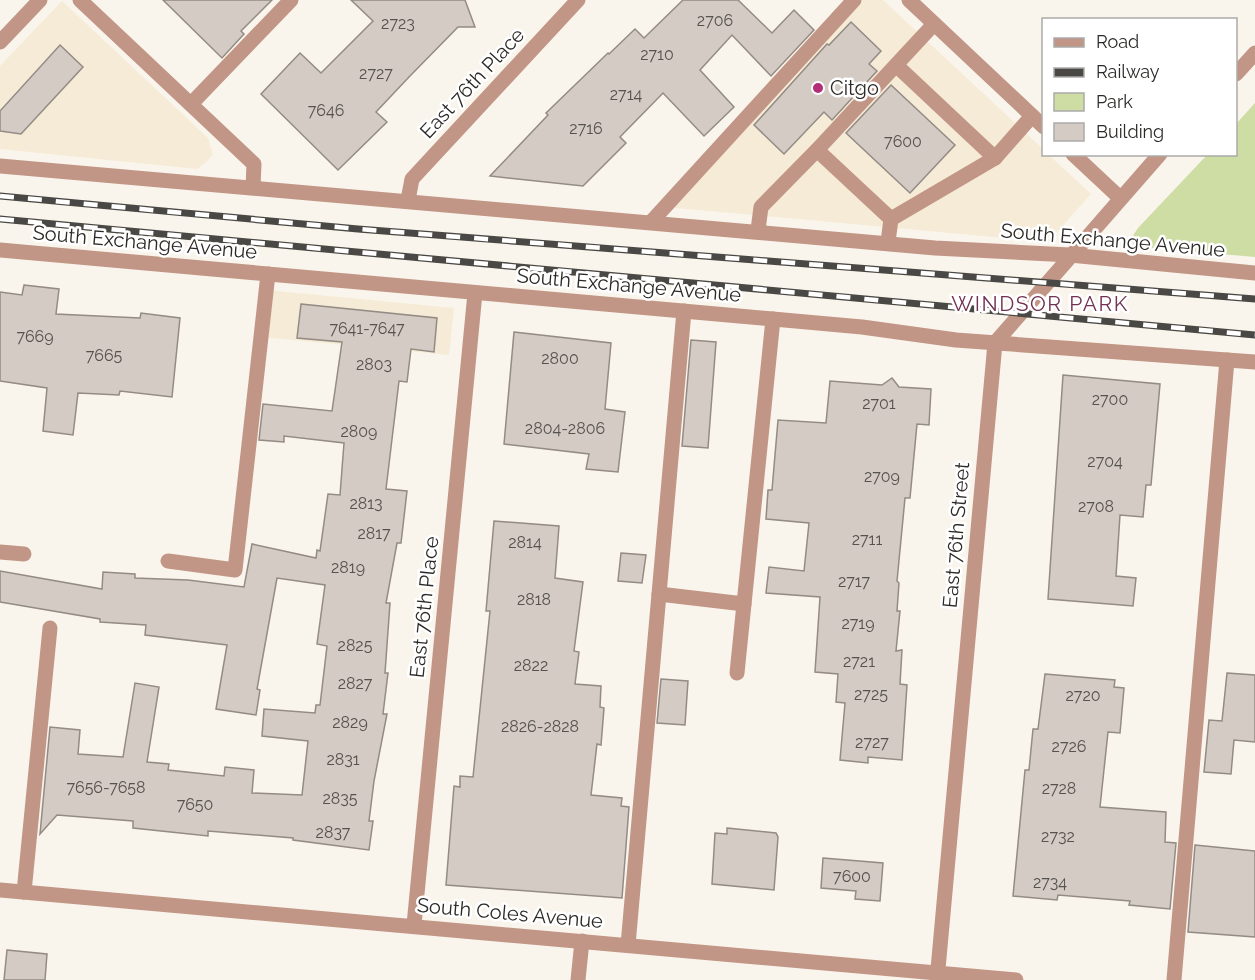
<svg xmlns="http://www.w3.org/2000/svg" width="1255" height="980" viewBox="0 0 1255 980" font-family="Raleway,sans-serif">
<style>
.commercial{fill:#f6ebd6}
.green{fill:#cedda3}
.building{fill:#d4cbc4;stroke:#938b84;stroke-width:1.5}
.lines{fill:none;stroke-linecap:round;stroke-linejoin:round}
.minor{stroke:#c29686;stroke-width:15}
.rail-casing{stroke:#4a4844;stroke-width:7}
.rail{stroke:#fff;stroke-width:4.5;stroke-dasharray:14;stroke-linecap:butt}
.poi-dot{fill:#b22f78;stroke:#fff;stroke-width:2}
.labels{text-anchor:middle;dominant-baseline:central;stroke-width:5;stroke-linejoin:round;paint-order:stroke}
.number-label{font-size:16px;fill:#56524e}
.street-label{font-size:20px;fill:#2c2a27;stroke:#fff}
.poi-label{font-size:20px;fill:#2c2a27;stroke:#fff;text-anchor:start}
.neighbourhood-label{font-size:21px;letter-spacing:1.5px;fill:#733252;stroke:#fff}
</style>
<rect width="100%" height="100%" fill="#faf5ec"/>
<g class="commercial">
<path d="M854,0H883L1043,149L1044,154L1049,155L1091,194L1048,242L665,207Z"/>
<path d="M62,1L208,138L213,155L204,164L197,169L0,149V66Z"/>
<path d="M266,290L454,308L449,355L261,337Z"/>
</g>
<path class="green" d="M1255,103V257L1141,247L1133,244L1132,237L1138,228L1207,155L1236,154V124Z"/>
<g class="building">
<path d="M163,0H272L241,31L244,34L222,58Z"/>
<path d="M351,0H465L475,27H458L409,77L376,112L387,122L338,170L261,94L300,53L321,73L373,21Z"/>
<path d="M683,0H738L772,33L794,10L814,30L771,76L732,35L700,70L734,107L704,136L663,93L620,137L626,143L583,186L490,176L548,115L546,113L608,53L609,54L635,29L644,38Z"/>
<path d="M851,22L881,51L869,64L877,71L832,120L824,112L784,154L754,125L827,44L829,45Z"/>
<path d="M60,45L83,67L21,134L0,131V111Z"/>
<path d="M891,85L955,145L910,193L846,133Z"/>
<path d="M24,285L59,289L56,314L140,318L141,313L180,318L172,397L120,391L119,395L78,393L73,435L43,431L47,388L0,381V292L22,295Z"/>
<path d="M301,304L437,318L434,352L411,349L407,382L399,381L386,489L407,491L401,543H397L386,603H390L385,673H388L383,714H387L374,781L369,821H373L369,850L293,840V838L208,831V836L133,828V821L57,815L40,834L50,727L80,730L78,754L123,757L135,683L159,687L147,762L169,764L168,770L224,776L225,767L254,770L252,793L302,795L308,741L262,736L264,709L315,713L316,705H320L327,646L317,644L325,585L277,578L257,689L260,690L256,715L216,709L227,645L145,635L146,625L100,622V619L0,602V571L102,589L103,572L135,574V578L188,580L244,587L252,544L316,558L317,550L320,551L328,494L340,495L344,443L284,436V442L259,440L263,404L332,411L342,342L297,338Z"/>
<path d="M514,332L611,343L605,409L625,412L618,472L586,469L589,454L504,444Z"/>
<path d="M691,340L716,342L708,448L682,446Z"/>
<path d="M1063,375L1160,384L1151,485H1146L1143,517L1120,515L1116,576L1136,578L1133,606L1048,599Z"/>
<path d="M892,378L899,387L931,389L929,425L917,424L910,498H905L897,581L899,583L897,611H900L896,651L902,650L900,684L907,685L902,760L868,757V763L840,760L845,703L836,702L838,674L815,672L820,597L766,593L769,567L804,571L809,523L766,519L768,490H772L778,420L826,423L830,381L882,385Z"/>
<path d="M494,521L559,526L555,578L583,582L574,651L579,652L575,684L601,686L600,707L604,708L601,745L597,744L591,795L622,798L621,806L629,807L622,898L446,885L454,786L460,787V776L473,777L490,611H486Z"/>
<path d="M621,553L646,555L642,583L618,581Z"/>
<path d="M1227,673L1255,675V742L1234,740L1231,774L1204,772L1209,720L1222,721Z"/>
<path d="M1045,674L1115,680L1114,687L1124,688L1120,733L1108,732L1100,807L1166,812L1165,842L1176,843L1170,909L1129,905L1130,901L1058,895L1057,900L1013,896L1025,770H1029L1033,729H1038Z"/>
<path d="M661,679L688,681L685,725L657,723Z"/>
<path d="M727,828L776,833L778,837L774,890L712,884L715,833L727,834Z"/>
<path d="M1195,845L1255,851V937L1188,932Z"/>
<path d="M823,858L883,863L880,901L855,899L856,891L821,888Z"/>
<path d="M7,950L47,954L45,980H4Z"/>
</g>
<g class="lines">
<g class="minor">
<path d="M80,0L254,164L253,187"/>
<path d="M909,0L1044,127"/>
<path d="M0,42L40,0"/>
<path d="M897,66L995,158"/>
<path d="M1236,74L1255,53"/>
<path d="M191,104L291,0"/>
<path d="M817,150L934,24"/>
<path d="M1073,154L1120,198"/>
<path d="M0,166L935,248L1070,255L1255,273"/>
<path d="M408,200L412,179L578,0"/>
<path d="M652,221L854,0"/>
<path d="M758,230L761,207L817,150L891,219"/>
<path d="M888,242L891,219L995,158L1032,116"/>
<path d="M0,250L862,327L956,340L1255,362"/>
<path d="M0,552L24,554"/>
<path d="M168,561L235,570L268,274"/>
<path d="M659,594L744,604L773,319"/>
<path d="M737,673L744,604"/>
<path d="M0,890L1016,980"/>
<path d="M24,892L50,628"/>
<path d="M414,925L475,293"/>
<path d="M628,945L684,311"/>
<path d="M578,980L582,941"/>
<path d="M937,980L995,343L1160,154"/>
<path d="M1174,980L1227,360"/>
</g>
<defs>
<g id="rail">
<path d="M0,196L358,229L1255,299"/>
<path d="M0,219L1255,335"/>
</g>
</defs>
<use href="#rail" class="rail-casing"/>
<use href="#rail" class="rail"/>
</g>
<circle class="poi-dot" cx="818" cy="88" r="6"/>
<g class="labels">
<g class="number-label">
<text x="715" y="20">2706</text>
<text x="398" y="23">2723</text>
<text x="657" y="54">2710</text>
<text x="376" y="73">2727</text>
<text x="626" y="94">2714</text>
<text x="326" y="110">7646</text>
<text x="586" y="128">2716</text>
<text x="903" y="141">7600</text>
<text x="367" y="328">7641-7647</text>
<text x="35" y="336">7669</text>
<text x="104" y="355">7665</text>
<text x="560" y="358">2800</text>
<text x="374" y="364">2803</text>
<text x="1110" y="399">2700</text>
<text x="879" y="403">2701</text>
<text x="565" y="428">2804-2806</text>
<text x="359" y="431">2809</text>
<text x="1105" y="461">2704</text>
<text x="882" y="476">2709</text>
<text x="366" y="503">2813</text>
<text x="1096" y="506">2708</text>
<text x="374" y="533">2817</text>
<text x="867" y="539">2711</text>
<text x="525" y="542">2814</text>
<text x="348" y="567">2819</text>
<text x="854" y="581">2717</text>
<text x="534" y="599">2818</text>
<text x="858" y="623">2719</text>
<text x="355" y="645">2825</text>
<text x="859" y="661">2721</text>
<text x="531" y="665">2822</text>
<text x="355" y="683">2827</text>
<text x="871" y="694">2725</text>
<text x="1083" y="695">2720</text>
<text x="350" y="722">2829</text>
<text x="540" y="726">2826-2828</text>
<text x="872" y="742">2727</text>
<text x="1069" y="746">2726</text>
<text x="343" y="759">2831</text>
<text x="106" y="787">7656-7658</text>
<text x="1059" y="788">2728</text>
<text x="340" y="798">2835</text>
<text x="195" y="804">7650</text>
<text x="333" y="832">2837</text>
<text x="1058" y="836">2732</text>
<text x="852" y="876">7600</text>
<text x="1050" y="882">2734</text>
</g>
<g class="street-label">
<text transform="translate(472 83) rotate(-47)">East 76th Place</text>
<text transform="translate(1113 240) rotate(5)">South Exchange Avenue</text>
<text transform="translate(145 242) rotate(5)">South Exchange Avenue</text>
<text transform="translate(629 285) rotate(5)">South Exchange Avenue</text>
<text transform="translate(956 535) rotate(-85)">East 76th Street</text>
<text transform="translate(424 607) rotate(-84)">East 76th Place</text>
<text transform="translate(510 913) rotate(5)">South Coles Avenue</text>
</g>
<g class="poi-label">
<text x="830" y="88">Citgo</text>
</g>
<g class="neighbourhood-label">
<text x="1040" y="303">WINDSOR PARK</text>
</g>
</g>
<rect x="1042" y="18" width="195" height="138" fill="#ffffff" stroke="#abaaa9" stroke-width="1.5"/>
<rect x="1054" y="38" width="30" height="9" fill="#c29686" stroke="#abaaa9" stroke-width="1.5"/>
<text x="1096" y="48" font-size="18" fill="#2c2a27">Road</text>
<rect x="1054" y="68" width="30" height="9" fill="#4a4844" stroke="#abaaa9" stroke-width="1.5"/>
<text x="1096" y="78" font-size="18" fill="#2c2a27">Railway</text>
<rect x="1054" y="93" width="30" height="18" fill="#cedda3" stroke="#abaaa9" stroke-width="1.5"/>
<text x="1096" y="108" font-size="18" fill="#2c2a27">Park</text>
<rect x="1054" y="123" width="30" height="18" fill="#d4cbc4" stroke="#abaaa9" stroke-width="1.5"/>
<text x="1096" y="138" font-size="18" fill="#2c2a27">Building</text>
</svg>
